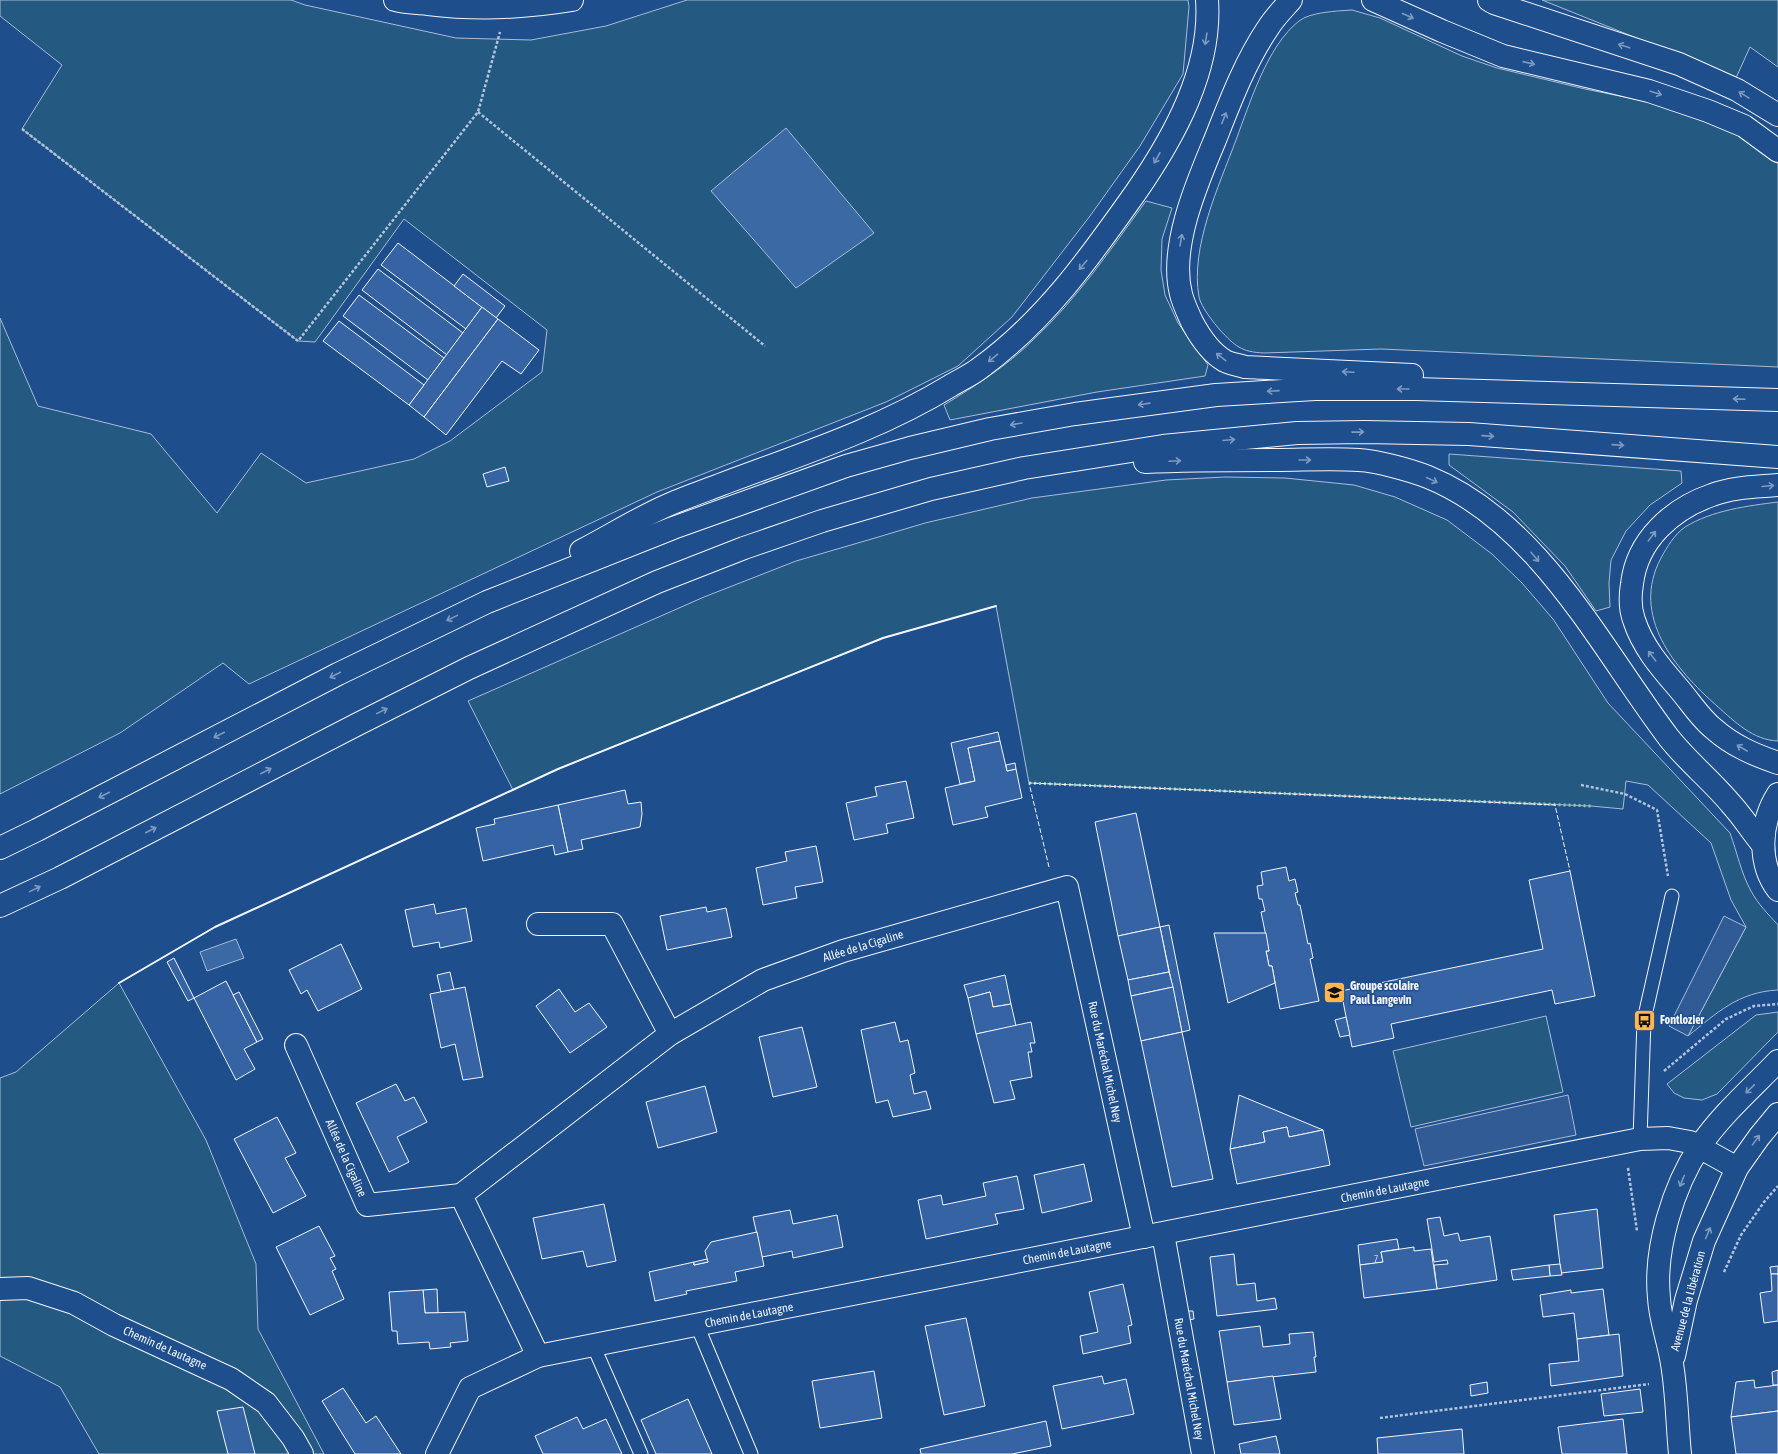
<svg xmlns="http://www.w3.org/2000/svg" width="1778" height="1454" viewBox="0 0 1778 1454" font-family="'Asap Condensed',sans-serif">
<style>
.green{fill:#245a82;stroke:#a8bbd7}
.parking{fill:#305b95;stroke:#a8bbd7}
.water{fill:#3b69a3;stroke:#a8bbd7}
.building{fill:#3563a3;stroke:#f2f6ff}
.lines{fill:none;stroke-linecap:round;stroke-linejoin:round}
.lane-casing{stroke:#f2f6ff;stroke-width:15}
.street-casing{stroke:#f2f6ff;stroke-width:24}
.secondary-casing{stroke:#f2f6ff;stroke-width:24}
.primary-casing{stroke:#f2f6ff;stroke-width:24}
.highway-casing{stroke:#f2f6ff;stroke-width:24}
.path{stroke:#b3c4dc;stroke-width:2.5;stroke-dasharray:3 2;stroke-linecap:butt}
.lane{stroke:#1f4e8c;stroke-width:13}
.street{stroke:#1f4e8c;stroke-width:22}
.secondary{stroke:#1f4e8c;stroke-width:22}
.primary{stroke:#1f4e8c;stroke-width:22}
.highway{stroke:#1f4e8c;stroke-width:22}
.hedge{stroke:#97c8a6;stroke-width:3;stroke-dasharray:2 3;stroke-linecap:butt}
.fence{stroke:#f2f6ff;stroke-width:1;stroke-dasharray:5 2;stroke-linecap:butt}
.wall{stroke:#f2f6ff;stroke-width:2}
.oneway{stroke:#7e9ac0}
.labels{text-anchor:middle;dominant-baseline:central;stroke-width:3;stroke-linejoin:round;paint-order:stroke}
.number-label{font-size:10px;fill:#c3d1e8}
.street-label{font-size:12px;fill:#f2f6ff;stroke:#1f4e8c}
.poi-label{font-size:12px;font-weight:bold;fill:#f2f6ff;stroke:#1f4e8c;text-anchor:start}
</style>
<rect width="100%" height="100%" fill="#1f4e8c"/>
<g class="green">
<path d="M0,0H291L305,5L456,38L531,40L606,26L687,0H1188L1189,7L1183,74L1140,146L1090,216L1012,317L958,366L886,402L657,492L249,684L223,663L120,733L0,794V318L38,406L151,434L217,513L261,453L306,483L414,459L450,441L542,372L547,330L404,219L315,342L298,341L22,129L62,65L0,16Z"/>
<path d="M1542,0H1778V67L1750,47L1736,78Z"/>
<path d="M1352,10L1380,18L1462,56L1497,68L1585,89L1669,106L1721,124L1756,146L1778,164V367L1381,349L1264,353C1241,352 1235,346 1220,330C1214,323 1201,307 1199,297C1190,247 1219,186 1236,140C1250,103 1267,46 1299,21C1310,12 1337,11 1352,10Z"/>
<path d="M1146,201L1172,208L1162,239L1161,270L1165,295L1178,323L1208,365L1205,376L1097,392L950,420L944,405C975,386 1007,366 1033,340C1077,299 1111,249 1146,201Z"/>
<path d="M1449,454L1681,471L1682,483L1650,505L1626,531L1611,560L1609,583L1610,607L1596,611L1565,566L1513,512L1449,465Z"/>
<path d="M1225,477L1285,478L1354,485L1395,497L1447,520L1492,554L1522,583L1553,619L1608,703L1730,833C1737,852 1741,873 1751,891C1758,904 1768,914 1778,925V990C1738,992 1717,1013 1688,1036L1746,927L1731,900L1711,843L1648,785L1626,781L1623,809L1591,806L1029,783L996,606L883,638L558,769L513,790L468,701L704,597L796,561L875,538L925,523L1032,498L1166,480Z"/>
<path d="M1778,502V741C1753,740 1735,722 1717,706C1675,669 1630,616 1661,558C1667,547 1674,535 1685,527C1713,510 1747,506 1778,502Z"/>
<path d="M119,983L206,1140L256,1264L258,1329L324,1454H99L60,1387L0,1356V1078L16,1072Z"/>
<path d="M1778,1012V1032L1717,1094L1702,1100L1684,1098L1674,1093L1667,1084L1756,1015Z"/>
<path d="M1546,1016L1563,1092L1411,1127L1393,1051Z"/>
</g>
<g class="parking">
<path d="M1724,916L1746,927L1688,1036L1669,1026Z"/>
<path d="M1568,1095L1576,1135L1424,1166L1415,1129Z"/>
</g>
<g class="water">
<path d="M786,128L874,233L796,288L711,191Z"/>
<path d="M236,939L244,958L207,971L200,952Z"/>
</g>
<g class="building">
<path d="M398,243L482,307L466,329L381,265Z"/>
<path d="M378,269L463,333L447,355L362,290Z"/>
<path d="M463,274L505,306L496,318L454,286Z"/>
<path d="M359,295L444,358L428,380L343,316Z"/>
<path d="M482,307L498,319L424,417L409,405Z"/>
<path d="M498,319L539,350L521,374L502,361L446,435L424,417Z"/>
<path d="M339,321L424,385L409,405L323,341Z"/>
<path d="M505,467L509,481L487,487L483,474Z"/>
<path d="M998,732L1000,741L968,748L975,781L960,784L951,743Z"/>
<path d="M1000,741L1007,771L1016,769L1022,798L985,807L988,817L953,825L945,788L975,781L968,748Z"/>
<path d="M1015,763L1016,769L1007,771L1006,765Z"/>
<path d="M906,781L914,818L886,824L888,833L854,840L846,803L877,796L875,787Z"/>
<path d="M625,790L628,804L641,802L642,814L640,827L581,840L583,849L568,852L558,805Z"/>
<path d="M558,805L568,852L555,855L553,845L483,861L476,828L495,824L494,819Z"/>
<path d="M1136,813L1160,927L1118,936L1095,822Z"/>
<path d="M816,846L823,882L795,887L797,898L763,905L756,868L787,861L785,852Z"/>
<path d="M1286,867L1289,881L1295,879L1298,892L1295,893L1298,905H1300L1308,944L1310,943L1313,958L1310,959L1319,1001L1280,1009L1272,966H1269L1266,951H1269L1261,912L1265,911L1262,899H1259L1257,886L1263,885L1261,872Z"/>
<path d="M1570,871L1595,996L1555,1004L1552,990L1391,1024L1394,1038L1352,1047L1341,991L1543,949L1529,880Z"/>
<path d="M434,904L436,914L466,908L472,941L440,948L439,942L413,947L405,910Z"/>
<path d="M706,907L707,912L726,908L732,937L667,950L660,916Z"/>
<path d="M1169,925L1190,1030L1182,1032L1160,927Z"/>
<path d="M1160,927L1169,972L1128,980L1118,936Z"/>
<path d="M1214,933H1266L1269,951H1266L1269,966H1272L1275,983L1228,1003Z"/>
<path d="M341,944L362,989L318,1011L307,990L301,994L289,970Z"/>
<path d="M174,958L194,998L188,1001L167,962Z"/>
<path d="M450,972L454,990L441,992L437,975Z"/>
<path d="M1169,972L1173,987L1131,996L1128,980Z"/>
<path d="M1005,975L1011,1004L993,1007L990,992L968,998L964,985Z"/>
<path d="M226,981L257,1042L244,1049L255,1069L236,1080L194,998Z"/>
<path d="M465,987L483,1077L463,1080L455,1044L441,1048L430,994Z"/>
<path d="M1173,987L1182,1032L1141,1041L1131,996Z"/>
<path d="M559,989L575,1012L589,1003L607,1027L570,1053L536,1006Z"/>
<path d="M239,992L263,1039L257,1042L233,995Z"/>
<path d="M990,992L993,1007L1011,1004L1016,1026L976,1034L968,998Z"/>
<path d="M1346,1017L1350,1035L1340,1037L1335,1020Z"/>
<path d="M895,1022L900,1042L908,1040L915,1073L910,1075L914,1094L926,1091L931,1109L893,1117L888,1100L876,1103L861,1030Z"/>
<path d="M1031,1022L1035,1043H1030L1032,1052H1028L1032,1077L1010,1081L1015,1099L994,1103L976,1034Z"/>
<path d="M802,1027L817,1087L773,1097L759,1037Z"/>
<path d="M1182,1032L1213,1179L1172,1187L1141,1041Z"/>
<path d="M396,1084L405,1101L414,1097L427,1122L397,1137L409,1162L389,1172L356,1103Z"/>
<path d="M705,1086L717,1132L658,1148L646,1102Z"/>
<path d="M1239,1095L1323,1130L1289,1137L1287,1127L1263,1132L1265,1142L1230,1149Z"/>
<path d="M277,1117L296,1153L285,1158L306,1196L273,1213L234,1139Z"/>
<path d="M1287,1127L1289,1137L1323,1130L1330,1165L1237,1184L1230,1149L1265,1142L1263,1132Z"/>
<path d="M1084,1164L1092,1201L1042,1213L1034,1175Z"/>
<path d="M1017,1176L1024,1209L995,1214L998,1224L926,1239L918,1200L941,1195L943,1205L986,1196L983,1183Z"/>
<path d="M604,1204L616,1261L587,1267L583,1251L542,1259L533,1218Z"/>
<path d="M1597,1209L1603,1268L1561,1273L1554,1215Z"/>
<path d="M790,1210L793,1224L837,1215L843,1247L793,1258L792,1251L762,1257L753,1217Z"/>
<path d="M1440,1217L1444,1236L1458,1233L1460,1241L1490,1236L1497,1280L1437,1289L1434,1265L1448,1264L1447,1260L1434,1262L1427,1219Z"/>
<path d="M319,1226L335,1256L330,1258L336,1269L332,1271L344,1299L310,1315L276,1247Z"/>
<path d="M757,1232L764,1266L735,1272L737,1281L686,1291L687,1294L655,1301L649,1272L694,1262V1265L708,1262L705,1251L711,1242Z"/>
<path d="M1397,1239L1399,1249L1381,1252L1383,1262L1360,1265L1358,1245Z"/>
<path d="M1414,1247V1251L1431,1249L1437,1289L1364,1298L1360,1265L1383,1262L1381,1252Z"/>
<path d="M1234,1254L1237,1285L1255,1283L1257,1301L1275,1298L1277,1309L1217,1316L1210,1257Z"/>
<path d="M707,1259L708,1262L694,1265V1262Z"/>
<path d="M1560,1264L1562,1275L1550,1276L1549,1265Z"/>
<path d="M1549,1265L1550,1276L1513,1280L1511,1270Z"/>
<path d="M1778,1266V1274H1771L1770,1267Z"/>
<path d="M1771,1274H1778V1321L1764,1323L1760,1293L1772,1291Z"/>
<path d="M1123,1284L1132,1325L1128,1326L1131,1343L1083,1354L1080,1336L1098,1332L1089,1292Z"/>
<path d="M437,1289L438,1313H425L423,1290Z"/>
<path d="M1603,1289L1609,1335L1577,1339L1574,1313L1543,1317L1540,1295L1571,1290V1293Z"/>
<path d="M423,1290L425,1313L465,1312L468,1341L450,1343L451,1347L430,1349L429,1342L398,1344L397,1331H392L389,1292Z"/>
<path d="M1186,1311H1193L1194,1319L1188,1320Z"/>
<path d="M966,1318L985,1406L944,1415L925,1326Z"/>
<path d="M1260,1326L1263,1347L1290,1344L1289,1334L1313,1332L1316,1357H1314L1316,1372L1227,1382L1219,1331Z"/>
<path d="M1619,1334L1623,1376L1551,1386L1549,1364L1579,1361L1577,1339Z"/>
<path d="M1778,1370V1385H1773L1772,1372Z"/>
<path d="M874,1371L882,1418L820,1428L812,1381Z"/>
<path d="M1102,1376L1104,1384L1126,1379L1134,1414L1062,1429L1053,1386Z"/>
<path d="M1273,1376L1281,1419L1234,1425L1227,1382Z"/>
<path d="M1754,1380L1755,1388L1778,1385V1411L1731,1417L1736,1382Z"/>
<path d="M1487,1382L1488,1393L1471,1396L1470,1385Z"/>
<path d="M343,1388L366,1423L376,1416L401,1454H355L322,1401Z"/>
<path d="M1640,1389L1643,1412L1604,1416L1601,1394Z"/>
<path d="M688,1399L712,1454H656L641,1420Z"/>
<path d="M243,1407L255,1454H228L217,1411Z"/>
<path d="M1778,1411V1454H1736L1731,1417Z"/>
<path d="M577,1417L583,1429L606,1419L622,1454H543L535,1436Z"/>
<path d="M1623,1419L1627,1454H1562L1558,1427Z"/>
<path d="M1046,1421L1051,1446L1012,1454H921L920,1449Z"/>
<path d="M1462,1429L1464,1454H1378L1377,1438Z"/>
<path d="M1276,1436L1280,1454H1241L1239,1444Z"/>
</g>
<g class="lines">
<defs>
<g id="lane">
<path d="M1640,1139L1644,1020L1672,896"/>
<path d="M697,1325L751,1454"/>
<path d="M593,1345L641,1454"/>
</g>
<g id="street">
<path d="M538,924H612L670,1034"/>
<path d="M296,1045L367,1205L461,1195"/>
<path d="M1163,1234L1203,1454"/>
<path d="M0,1289L28,1288L74,1303L114,1325L231,1379L266,1403L293,1438L302,1454"/>
<path d="M538,1356L461,1195L670,1034L763,980L843,951L1067,887L1144,1237"/>
<path d="M437,1454L470,1388L538,1356L1640,1139L1668,1138L1690,1142L1737,1168"/>
</g>
<g id="secondary">
<path d="M1674,1356L1686,1300L1704,1241L1737,1168L1759,1137L1778,1114"/>
<path d="M1680,1454C1677,1424 1677,1393 1672,1364C1669,1342 1660,1320 1659,1298C1654,1249 1673,1187 1700,1146C1722,1114 1751,1089 1778,1061"/>
</g>
<g id="primary">
<path d="M395,0C406,3 417,3 428,4C477,10 524,8 572,0"/>
<path d="M1373,0L1442,31L1503,56L1649,91L1708,111L1744,126L1778,151"/>
<path d="M1489,0L1494,3L1679,64L1737,90L1778,115"/>
<path d="M1778,794C1760,822 1757,863 1778,890"/>
</g>
<g id="highway">
<path d="M1291,0C1283,9 1274,18 1268,28C1245,62 1230,102 1215,140C1197,183 1169,247 1181,294C1183,303 1188,313 1192,322C1199,335 1211,353 1225,361C1231,364 1239,365 1245,367L1412,375"/>
<path d="M1145,462C1188,460 1232,460 1275,460C1303,460 1331,458 1359,460C1377,461 1410,470 1428,477C1539,522 1600,647 1669,738C1688,762 1712,781 1731,804C1743,817 1752,832 1763,845"/>
<path d="M1778,485C1756,487 1733,487 1712,495C1672,509 1637,540 1632,584C1630,596 1630,609 1634,620C1643,648 1662,669 1680,690C1691,703 1701,719 1714,729C1733,746 1755,755 1778,763"/>
<path d="M581,551C610,536 638,518 668,505C684,498 701,492 717,486C796,456 878,430 950,386C960,380 971,375 980,368C1045,321 1090,257 1136,192C1174,137 1212,69 1207,0"/>
<path d="M0,848L37,830L338,674L487,602L673,528L846,466L910,448L990,429L1075,414L1216,395L1315,389H1416L1778,400"/>
<path d="M0,906L60,878L356,725L469,668L657,582L744,548L822,521L931,489L1024,468L1163,446L1297,433L1364,432L1469,434L1778,457"/>
</g>
</defs>
<use href="#lane" class="lane-casing"/>
<use href="#street" class="street-casing"/>
<use href="#secondary" class="secondary-casing"/>
<use href="#primary" class="primary-casing"/>
<use href="#highway" class="highway-casing"/>
<g class="path">
<path d="M478,112L765,346"/>
<path d="M22,129L298,341L478,112L500,32"/>
<path d="M1581,785L1625,794L1657,810L1668,876"/>
<path d="M1664,1071L1726,1019L1754,1006L1778,1004"/>
<path d="M1628,1168L1637,1231"/>
<path d="M1724,1272L1741,1235L1764,1202L1778,1186"/>
<path d="M1380,1418L1649,1384"/>
</g>
<use href="#lane" class="lane"/>
<use href="#street" class="street"/>
<use href="#secondary" class="secondary"/>
<use href="#primary" class="primary"/>
<use href="#highway" class="highway"/>
<path class="hedge" d="M1029,783L1591,806"/>
<path class="fence" d="M1049,867L1029,783L1555,805L1570,871"/>
<path class="wall" d="M119,983L215,927L558,769L883,638L996,606"/>
</g>
<defs><path id="oneway-shaft" d="M-6 0H5M1.5-3L5.5 0L1.5 3" fill="none" stroke-width="1.6" stroke-linecap="round" stroke-linejoin="round"/></defs>
<g class="oneway">
<use href="#oneway-shaft" transform="translate(1408 16) rotate(24)"/>
<use href="#oneway-shaft" transform="translate(1206 39) rotate(99)"/>
<use href="#oneway-shaft" transform="translate(1624 46) rotate(-162)"/>
<use href="#oneway-shaft" transform="translate(1529 63) rotate(13)"/>
<use href="#oneway-shaft" transform="translate(1656 93) rotate(18)"/>
<use href="#oneway-shaft" transform="translate(1744 95) rotate(-149)"/>
<use href="#oneway-shaft" transform="translate(1224 118) rotate(-68)"/>
<use href="#oneway-shaft" transform="translate(1157 158) rotate(119)"/>
<use href="#oneway-shaft" transform="translate(1181 240) rotate(-80)"/>
<use href="#oneway-shaft" transform="translate(1083 265) rotate(130)"/>
<use href="#oneway-shaft" transform="translate(1221 357) rotate(-142)"/>
<use href="#oneway-shaft" transform="translate(993 358) rotate(141)"/>
<use href="#oneway-shaft" transform="translate(1348 372) rotate(-177)"/>
<use href="#oneway-shaft" transform="translate(1403 389) rotate(-180)"/>
<use href="#oneway-shaft" transform="translate(1273 391) rotate(176)"/>
<use href="#oneway-shaft" transform="translate(1739 399) rotate(-178)"/>
<use href="#oneway-shaft" transform="translate(1144 404) rotate(172)"/>
<use href="#oneway-shaft" transform="translate(1016 424) rotate(170)"/>
<use href="#oneway-shaft" transform="translate(1358 432) rotate(-1)"/>
<use href="#oneway-shaft" transform="translate(1488 436) rotate(4)"/>
<use href="#oneway-shaft" transform="translate(1229 440) rotate(-5)"/>
<use href="#oneway-shaft" transform="translate(1618 445) rotate(4)"/>
<use href="#oneway-shaft" transform="translate(1305 460)"/>
<use href="#oneway-shaft" transform="translate(1175 461) rotate(-3)"/>
<use href="#oneway-shaft" transform="translate(1432 480) rotate(25)"/>
<use href="#oneway-shaft" transform="translate(1768 486) rotate(-5)"/>
<use href="#oneway-shaft" transform="translate(1652 536) rotate(-53)"/>
<use href="#oneway-shaft" transform="translate(1535 557) rotate(49)"/>
<use href="#oneway-shaft" transform="translate(452 618) rotate(154)"/>
<use href="#oneway-shaft" transform="translate(1652 656) rotate(-127)"/>
<use href="#oneway-shaft" transform="translate(335 675) rotate(153)"/>
<use href="#oneway-shaft" transform="translate(382 711) rotate(-26)"/>
<use href="#oneway-shaft" transform="translate(219 735) rotate(153)"/>
<use href="#oneway-shaft" transform="translate(1742 748) rotate(-150)"/>
<use href="#oneway-shaft" transform="translate(266 771) rotate(-27)"/>
<use href="#oneway-shaft" transform="translate(104 795) rotate(153)"/>
<use href="#oneway-shaft" transform="translate(151 830) rotate(-27)"/>
<use href="#oneway-shaft" transform="translate(35 889) rotate(-26)"/>
<use href="#oneway-shaft" transform="translate(1750 1089) rotate(136)"/>
<use href="#oneway-shaft" transform="translate(1756 1140) rotate(-54)"/>
<use href="#oneway-shaft" transform="translate(1682 1181) rotate(112)"/>
<use href="#oneway-shaft" transform="translate(1708 1233) rotate(-67)"/>
</g>
<defs>
<symbol id="school-square" viewBox="-11 -11 22 22"><rect x="-9" y="-9" width="18" height="18" rx="4" fill="#ffb74d" stroke="#1f4e8c"/><path d="M0-5L7-2L0 1L-7-2ZM-4 1L0 2.5L4 1V4Q0 6-4 4Z" fill="#111"/></symbol>
<symbol id="bus-square" viewBox="-11 -11 22 22"><rect x="-9" y="-9" width="18" height="18" rx="4" fill="#ffb74d" stroke="#1f4e8c"/><path d="M-5-6H5V4H4V6H2V4H-2V6H-4V4H-5ZM-3.5-4V0h7V-4ZM-3.5 1.2v1.5H-2V1.2ZM2 1.2v1.5H3.5V1.2Z" fill="#111"/></symbol>
</defs>
<g fill-rule="evenodd">
<use href="#school-square" x="1322" y="980" width="25" height="25"/>
<use href="#bus-square" x="1632" y="1008" width="25" height="25"/>
</g>
<g class="labels">
<g class="number-label">
<text x="1376" y="1258">7</text>
</g>
<g class="street-label">
<text transform="translate(863 946) rotate(-17)">Allée de la Cigaline</text>
<text transform="translate(1105 1062) rotate(78)">Rue du Maréchal Michel Ney</text>
<text transform="translate(346 1158) rotate(66)">Allée de la Cigaline</text>
<text transform="translate(1385 1190) rotate(-11)">Chemin de Lautagne</text>
<text transform="translate(1067 1252) rotate(-11)">Chemin de Lautagne</text>
<text transform="translate(1688 1301) rotate(-75)">Avenue de la Libération</text>
<text transform="translate(749 1315) rotate(-11)">Chemin de Lautagne</text>
<text transform="translate(165 1348) rotate(24)">Chemin de Lautagne</text>
<text transform="translate(1189 1379) rotate(80)">Rue du Maréchal Michel Ney</text>
</g>
<g class="poi-label">
<text x="1350" y="986">Groupe scolaire<tspan x="1350" dy="14">Paul Langevin</tspan></text>
<text x="1660" y="1020">Fontlozier</text>
</g>
</g>
</svg>
